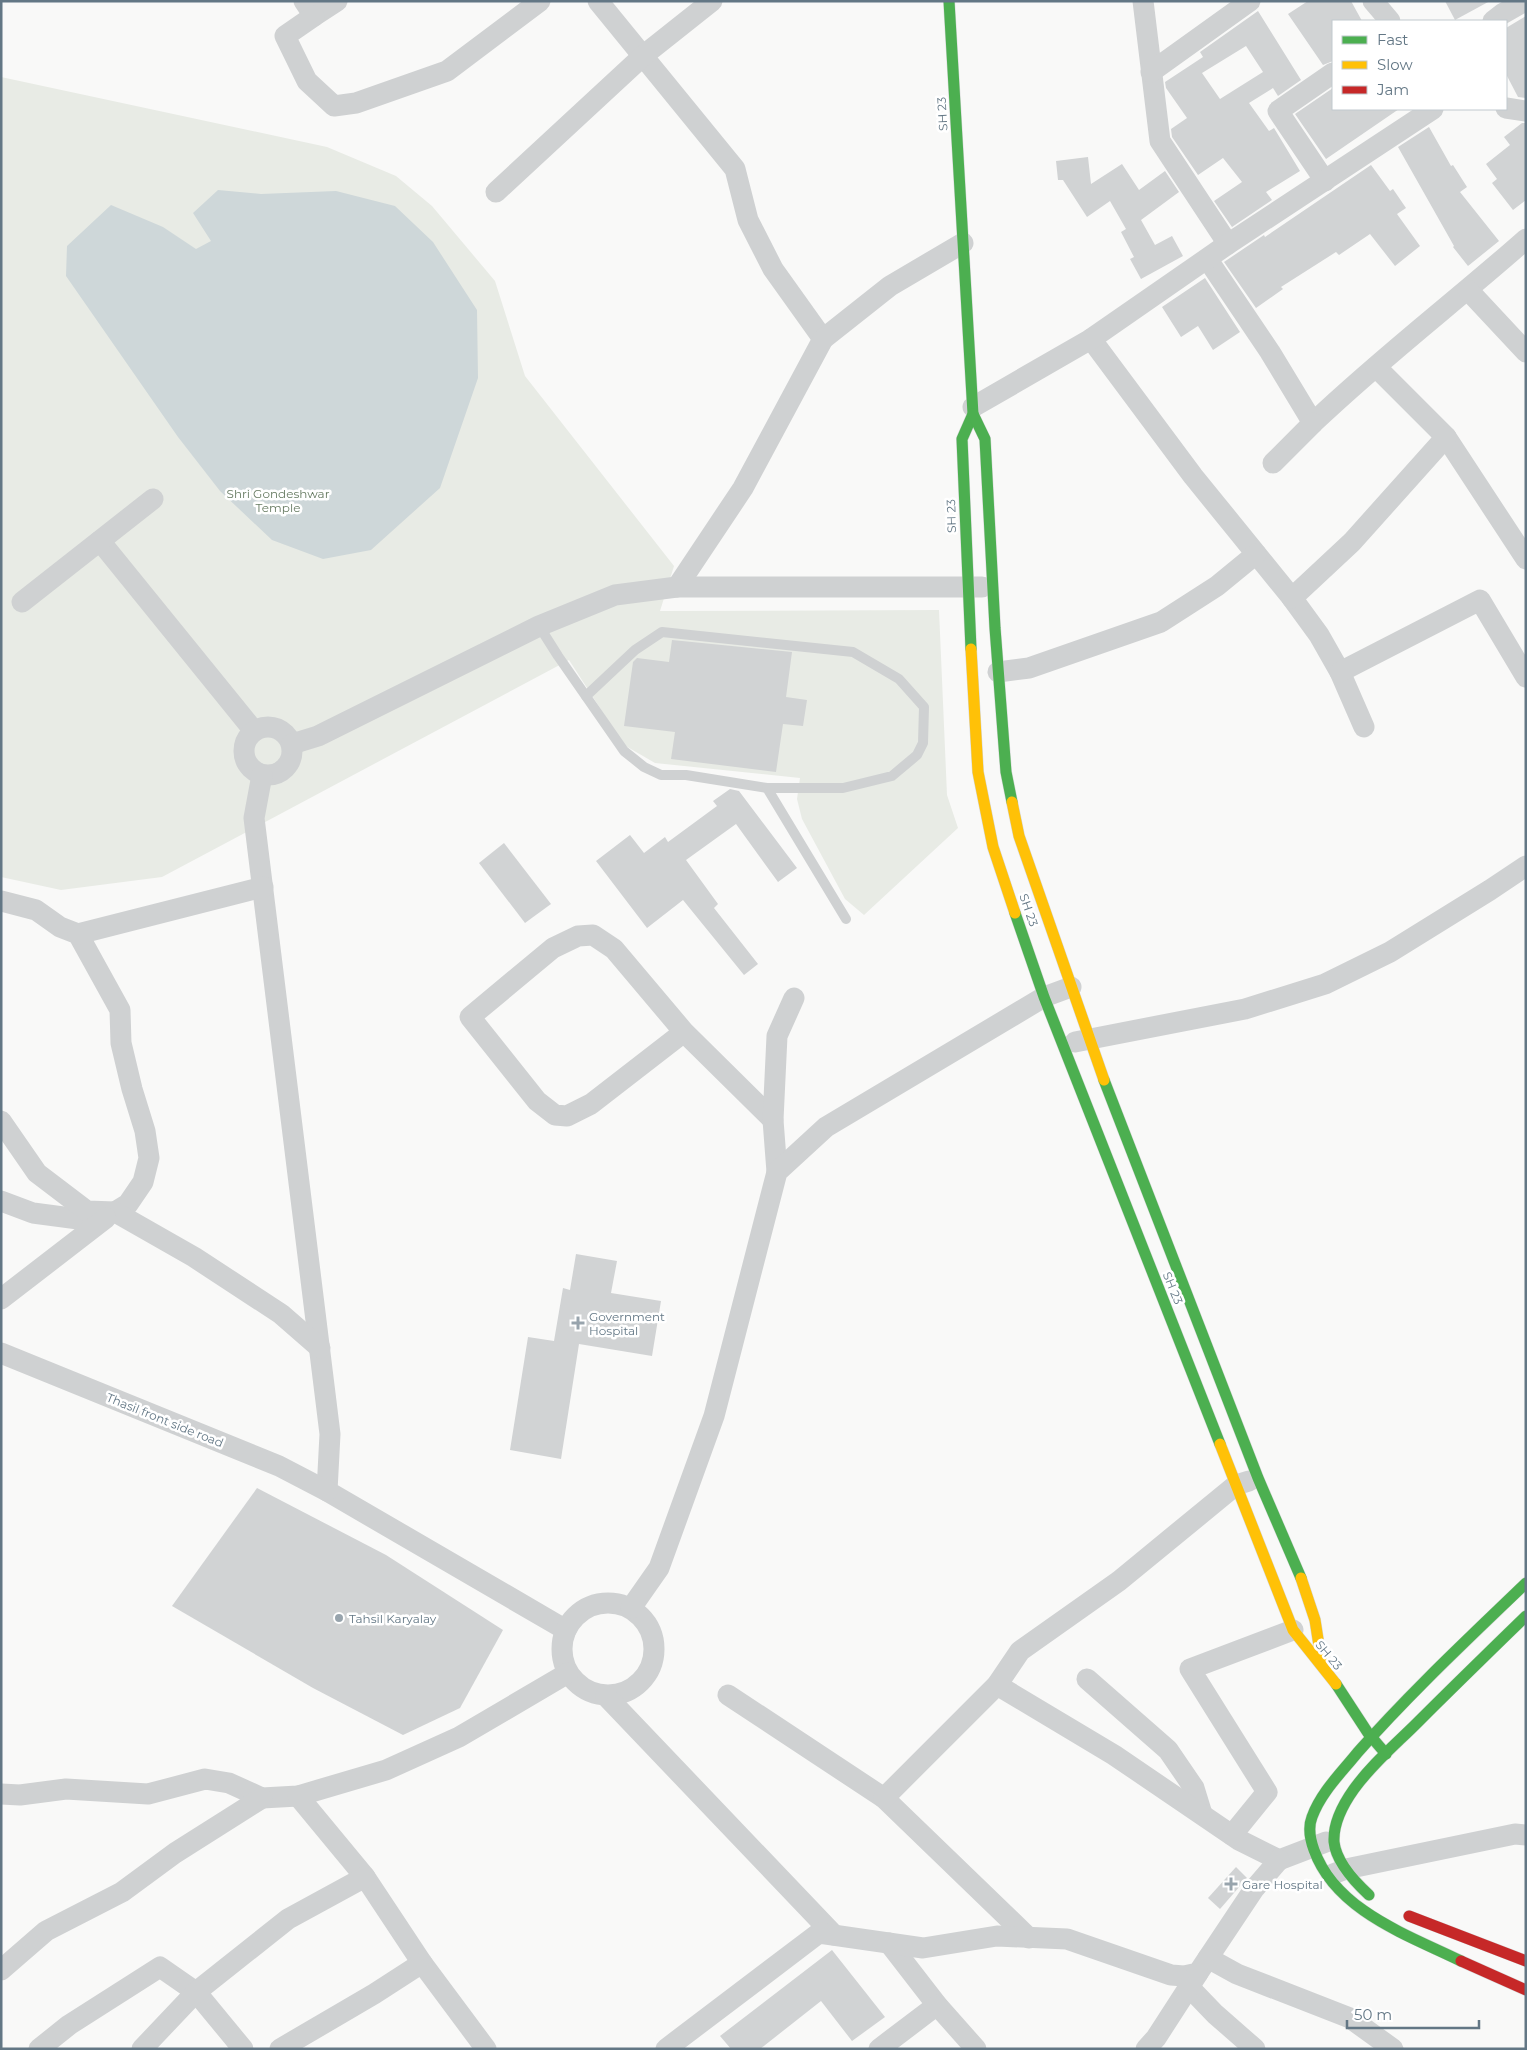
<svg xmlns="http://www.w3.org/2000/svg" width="1527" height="2050" viewBox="0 0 1527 2050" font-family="Montserrat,sans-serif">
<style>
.green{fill:#e8ebe5}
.water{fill:#ced7d9}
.building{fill:#d1d3d4;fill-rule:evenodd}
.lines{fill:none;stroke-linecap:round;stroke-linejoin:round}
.fast-casing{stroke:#d6d7d8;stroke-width:12}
.slow-casing{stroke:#d6d7d8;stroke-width:12}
.jam-casing{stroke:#d6d7d8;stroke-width:12}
.lane{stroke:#cfd1d2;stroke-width:10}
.street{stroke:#cfd1d2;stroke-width:21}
.fast{stroke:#4caf50;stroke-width:11}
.slow{stroke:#ffc107;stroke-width:11}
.jam{stroke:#c62828;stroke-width:11}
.poi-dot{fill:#98a4ad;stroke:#fff;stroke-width:2}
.labels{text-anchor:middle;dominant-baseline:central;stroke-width:5;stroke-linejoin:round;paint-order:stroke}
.street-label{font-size:12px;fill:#637785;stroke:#fff}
.park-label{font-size:12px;fill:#677b62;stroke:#fff}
.poi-label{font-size:12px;fill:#637785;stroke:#fff;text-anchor:start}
</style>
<rect width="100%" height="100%" fill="#f9f9f8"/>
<path class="green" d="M1,77L327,147L396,176L432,206L495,281L525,376L674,566L660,611L939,610L947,795L958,828L864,915L845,899L802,819L797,799L800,778L655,763L624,745L569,660L162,877L61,890L1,877Z"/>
<path class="water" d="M218,190L261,194L336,191L395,206L433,242L477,310L478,378L440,488L371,550L323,559L272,540L220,491L178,437L66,276L67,246L111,205L163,227L196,249L211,241L193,213Z"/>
<g class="building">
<path d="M1308,1H1351L1362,21H1333V61L1323,65L1288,14Z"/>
<path d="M1445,1H1490L1455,20Z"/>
<path d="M1258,11L1301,80L1278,96L1273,88L1249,103L1269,131L1274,128L1300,171L1266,192L1272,200L1232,227L1214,201L1242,182L1223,158L1198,175L1172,137L1171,129L1187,118L1166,88L1165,82L1203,57L1200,52ZM1246,46L1263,72L1220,99L1202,73Z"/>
<path d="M1526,16V98L1518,97L1506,74V28Z"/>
<path d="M1333,88V109H1399L1326,159L1295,114Z"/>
<path d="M1522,123H1526V200L1513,210L1492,183L1497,179L1486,164L1510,145L1504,137Z"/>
<path d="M1429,127L1451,166L1453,165L1467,187L1460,192L1499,241L1468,266L1453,247L1454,246L1398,147Z"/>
<path d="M1088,157L1091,184L1122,164L1139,190L1165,171L1179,192L1141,220L1155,245L1172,236L1183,256L1141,279L1130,259L1134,257L1121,232L1126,229L1110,201L1087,217L1063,180H1058L1056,161Z"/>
<path d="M1371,165L1390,191L1393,189L1406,208L1397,214L1420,246L1395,266L1370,234L1339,255L1336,252L1281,287L1283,289L1256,308L1224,262L1264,235L1265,237Z"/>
<path d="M1205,278L1240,332L1213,350L1198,326L1181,337L1162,307Z"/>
<path d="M672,640L792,652L786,697L807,700L803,726L783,724L776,772L671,759L675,732L624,726L633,662L637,658L669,662Z"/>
<path d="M730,789L739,791L797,868L778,882L736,824L686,860L718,904L714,908L758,964L744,975L683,900L647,928L596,861L630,835L644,853L665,837L668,842L717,806L713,801Z"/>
<path d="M504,843L551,904L525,923L479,863Z"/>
<path d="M576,1254L617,1261L611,1293L661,1301L652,1356L579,1344L561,1459L510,1450L528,1337L554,1341L563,1288L570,1290Z"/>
<path d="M257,1488L386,1555L503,1630L460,1708L403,1735L313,1688L172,1606Z"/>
<path d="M1236,1867L1247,1878L1220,1909L1208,1898Z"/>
<path d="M832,1950L885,2017L852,2041L821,2001L760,2049H731L720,2036Z"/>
</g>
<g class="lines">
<defs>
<g id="fast">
<path d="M949,1L973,414L962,439L971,649"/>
<path d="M973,414L985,439L995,628L1006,772L1012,802"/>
<path d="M1015,913L1044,997L1220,1444"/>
<path d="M1104,1080L1258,1478L1301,1578"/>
<path d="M1336,1684L1368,1733L1386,1754"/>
<path d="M1369,1895C1355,1882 1336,1861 1334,1842C1333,1823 1344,1803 1354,1789C1372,1764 1396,1744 1417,1723C1453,1687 1490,1651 1526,1616"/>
<path d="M1461,1961C1408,1935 1336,1911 1314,1850C1310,1839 1308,1827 1312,1817C1321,1792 1342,1772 1358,1752C1411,1692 1469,1638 1526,1583"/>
</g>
<g id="slow">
<path d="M971,649L978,772L993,847L1015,913"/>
<path d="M1012,802L1019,836L1104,1080"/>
<path d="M1220,1444L1293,1630L1336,1684"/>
<path d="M1301,1578L1315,1620L1322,1665"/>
</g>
<g id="jam">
<path d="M1409,1916L1526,1961"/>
<path d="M1461,1961L1526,1990"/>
</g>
</defs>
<use href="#fast" class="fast-casing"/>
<use href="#slow" class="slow-casing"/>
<use href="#jam" class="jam-casing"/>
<g class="lane">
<path d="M539,626L558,656L624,751L644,767L661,775H686L767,788L846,919"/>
<path d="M586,696L635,650L662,632L853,652L899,679L924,707L923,743L917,755L892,776L843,788H767"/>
</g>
<g class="street">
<path d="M304,1L314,16L337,1"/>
<path d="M598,1L735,169L748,220L773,269L823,339"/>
<path d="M1143,1L1160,141L1228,244"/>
<path d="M1373,1L1390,21"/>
<path d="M314,16L285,36L307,81L334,106L356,103L447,71L540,1"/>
<path d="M1493,21L1502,14L1525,1"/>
<path d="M1151,72L1250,1"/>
<path d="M1506,108L1526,111"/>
<path d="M1325,181L1278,111L1333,73"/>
<path d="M496,192L644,55L712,1"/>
<path d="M1208,260L1270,352L1313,423C1381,358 1456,301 1526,239"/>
<path d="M1468,290L1526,352"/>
<path d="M1091,339L1193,476L1292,598L1319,635L1340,672L1364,727"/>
<path d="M1376,367L1446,437L1526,559"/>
<path d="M973,407L1091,339L1228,244L1433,109"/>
<path d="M1273,463L1313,423"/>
<path d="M100,541L254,731"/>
<path d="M677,587L743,488L823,339L890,286L963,243"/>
<path d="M1292,598L1352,542L1446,437"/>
<path d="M22,602L153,499"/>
<path d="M998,672L1029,668L1161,622L1217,586L1256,554"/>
<path d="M1340,672L1480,600L1526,677"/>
<circle cx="268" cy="751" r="24"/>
<path d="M292,744L318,736L539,626L615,595L677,587H982"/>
<path d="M262,775L254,818L330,1434L327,1491L566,1630"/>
<path d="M1,901L36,910L60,927L78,934L120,1010L121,1043L132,1089L145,1131L149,1158L143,1182L128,1204L115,1212L86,1220L33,1213L1,1201"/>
<path d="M78,934L263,887"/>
<path d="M684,1032L591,1104L567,1116L555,1115L537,1101L470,1017L553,948L578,936L593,935L614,949L684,1032L773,1120"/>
<path d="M1075,1042L1245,1009L1325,984L1390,952L1490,890L1526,866"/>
<path d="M1,1121L37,1173L87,1211L115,1212L194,1257L281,1314L320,1348"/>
<path d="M777,1172L773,1120L777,1036L794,998"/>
<path d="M1,1299L106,1218"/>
<path d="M1,1353L279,1466L327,1491"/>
<circle cx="608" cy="1649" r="46"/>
<path d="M631,1608L659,1568L714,1416L777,1172L826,1127L1044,997L1071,987"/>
<path d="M1087,1679L1168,1750L1194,1788L1202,1814"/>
<path d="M997,1685L1114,1755L1239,1840L1279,1860L1326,1842"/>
<path d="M728,1695L884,1798L1029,1938"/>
<path d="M606,1696L834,1935"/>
<path d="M1,1794L20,1795L66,1789L148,1794L205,1779L229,1783L262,1798L298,1796L386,1770L459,1737L568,1673"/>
<path d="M298,1796L365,1877L422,1963L486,2049"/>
<path d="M884,1798L997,1685L1020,1651L1119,1581L1236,1485L1249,1481"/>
<path d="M1232,1835L1267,1792L1190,1669L1293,1630"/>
<path d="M1333,1874L1346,1869L1515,1834L1526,1835"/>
<path d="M889,1943L937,2005L976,2049"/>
<path d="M1208,1958L1254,1889L1279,1860"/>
<path d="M1,1970L46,1931L122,1892L175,1853L262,1798"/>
<path d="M1189,1987L1215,2014L1255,2049"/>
<path d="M39,2049L69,2025L160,1967L196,1992L243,2049"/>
<path d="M142,2049L196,1992L288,1919L365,1877"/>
<path d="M280,2049L374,1994L422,1963"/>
<path d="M666,2049L819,1933L923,1948L997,1936L1067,1939L1171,1975L1184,1976L1198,1973L1208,1958L1237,1974L1350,2018L1393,2049"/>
<path d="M879,2049L937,2005"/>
<path d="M1146,2049L1156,2038L1198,1973"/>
</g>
<use href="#fast" class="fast"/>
<use href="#slow" class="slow"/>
<use href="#jam" class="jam"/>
</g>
<g class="poi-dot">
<path d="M575.5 1315.5h5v5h5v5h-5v5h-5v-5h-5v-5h5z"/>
<circle cx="339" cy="1618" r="5"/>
<path d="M1228.5 1876.5h5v5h5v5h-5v5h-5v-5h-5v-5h5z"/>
</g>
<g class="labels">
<g class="street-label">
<text transform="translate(942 114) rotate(-93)">SH 23</text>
<text transform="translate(951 516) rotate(-92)">SH 23</text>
<text transform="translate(1029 910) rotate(71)">SH 23</text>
<text transform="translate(1173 1288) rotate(68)">SH 23</text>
<text transform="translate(165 1420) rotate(22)">Thasil front side road</text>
<text transform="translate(1329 1655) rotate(50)">SH 23</text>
</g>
<g class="park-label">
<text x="278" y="493">Shri Gondeshwar<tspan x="278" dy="14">Temple</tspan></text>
</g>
<g class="poi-label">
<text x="589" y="1316">Government<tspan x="589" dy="14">Hospital</tspan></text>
<text x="349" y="1618">Tahsil Karyalay</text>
<text x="1242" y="1884">Gare Hospital</text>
</g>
</g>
<rect width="1527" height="2050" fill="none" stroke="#637785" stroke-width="5"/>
<rect x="1332" y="20" width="175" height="90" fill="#ffffff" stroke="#c1c9ce"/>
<rect x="1342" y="36" width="25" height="8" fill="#4caf50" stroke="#c1c9ce"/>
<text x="1377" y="45" font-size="15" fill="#637785">Fast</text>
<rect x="1342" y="61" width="25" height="8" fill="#ffc107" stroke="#c1c9ce"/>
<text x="1377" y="70" font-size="15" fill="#637785">Slow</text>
<rect x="1342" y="86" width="25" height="8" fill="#c62828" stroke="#c1c9ce"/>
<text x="1377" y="95" font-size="15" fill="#637785">Jam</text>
<path d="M1347 2020v8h132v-8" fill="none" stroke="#637785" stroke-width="2.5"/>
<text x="1354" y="2020" font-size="15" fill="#637785" stroke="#ffffff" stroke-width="4" paint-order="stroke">50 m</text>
</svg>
